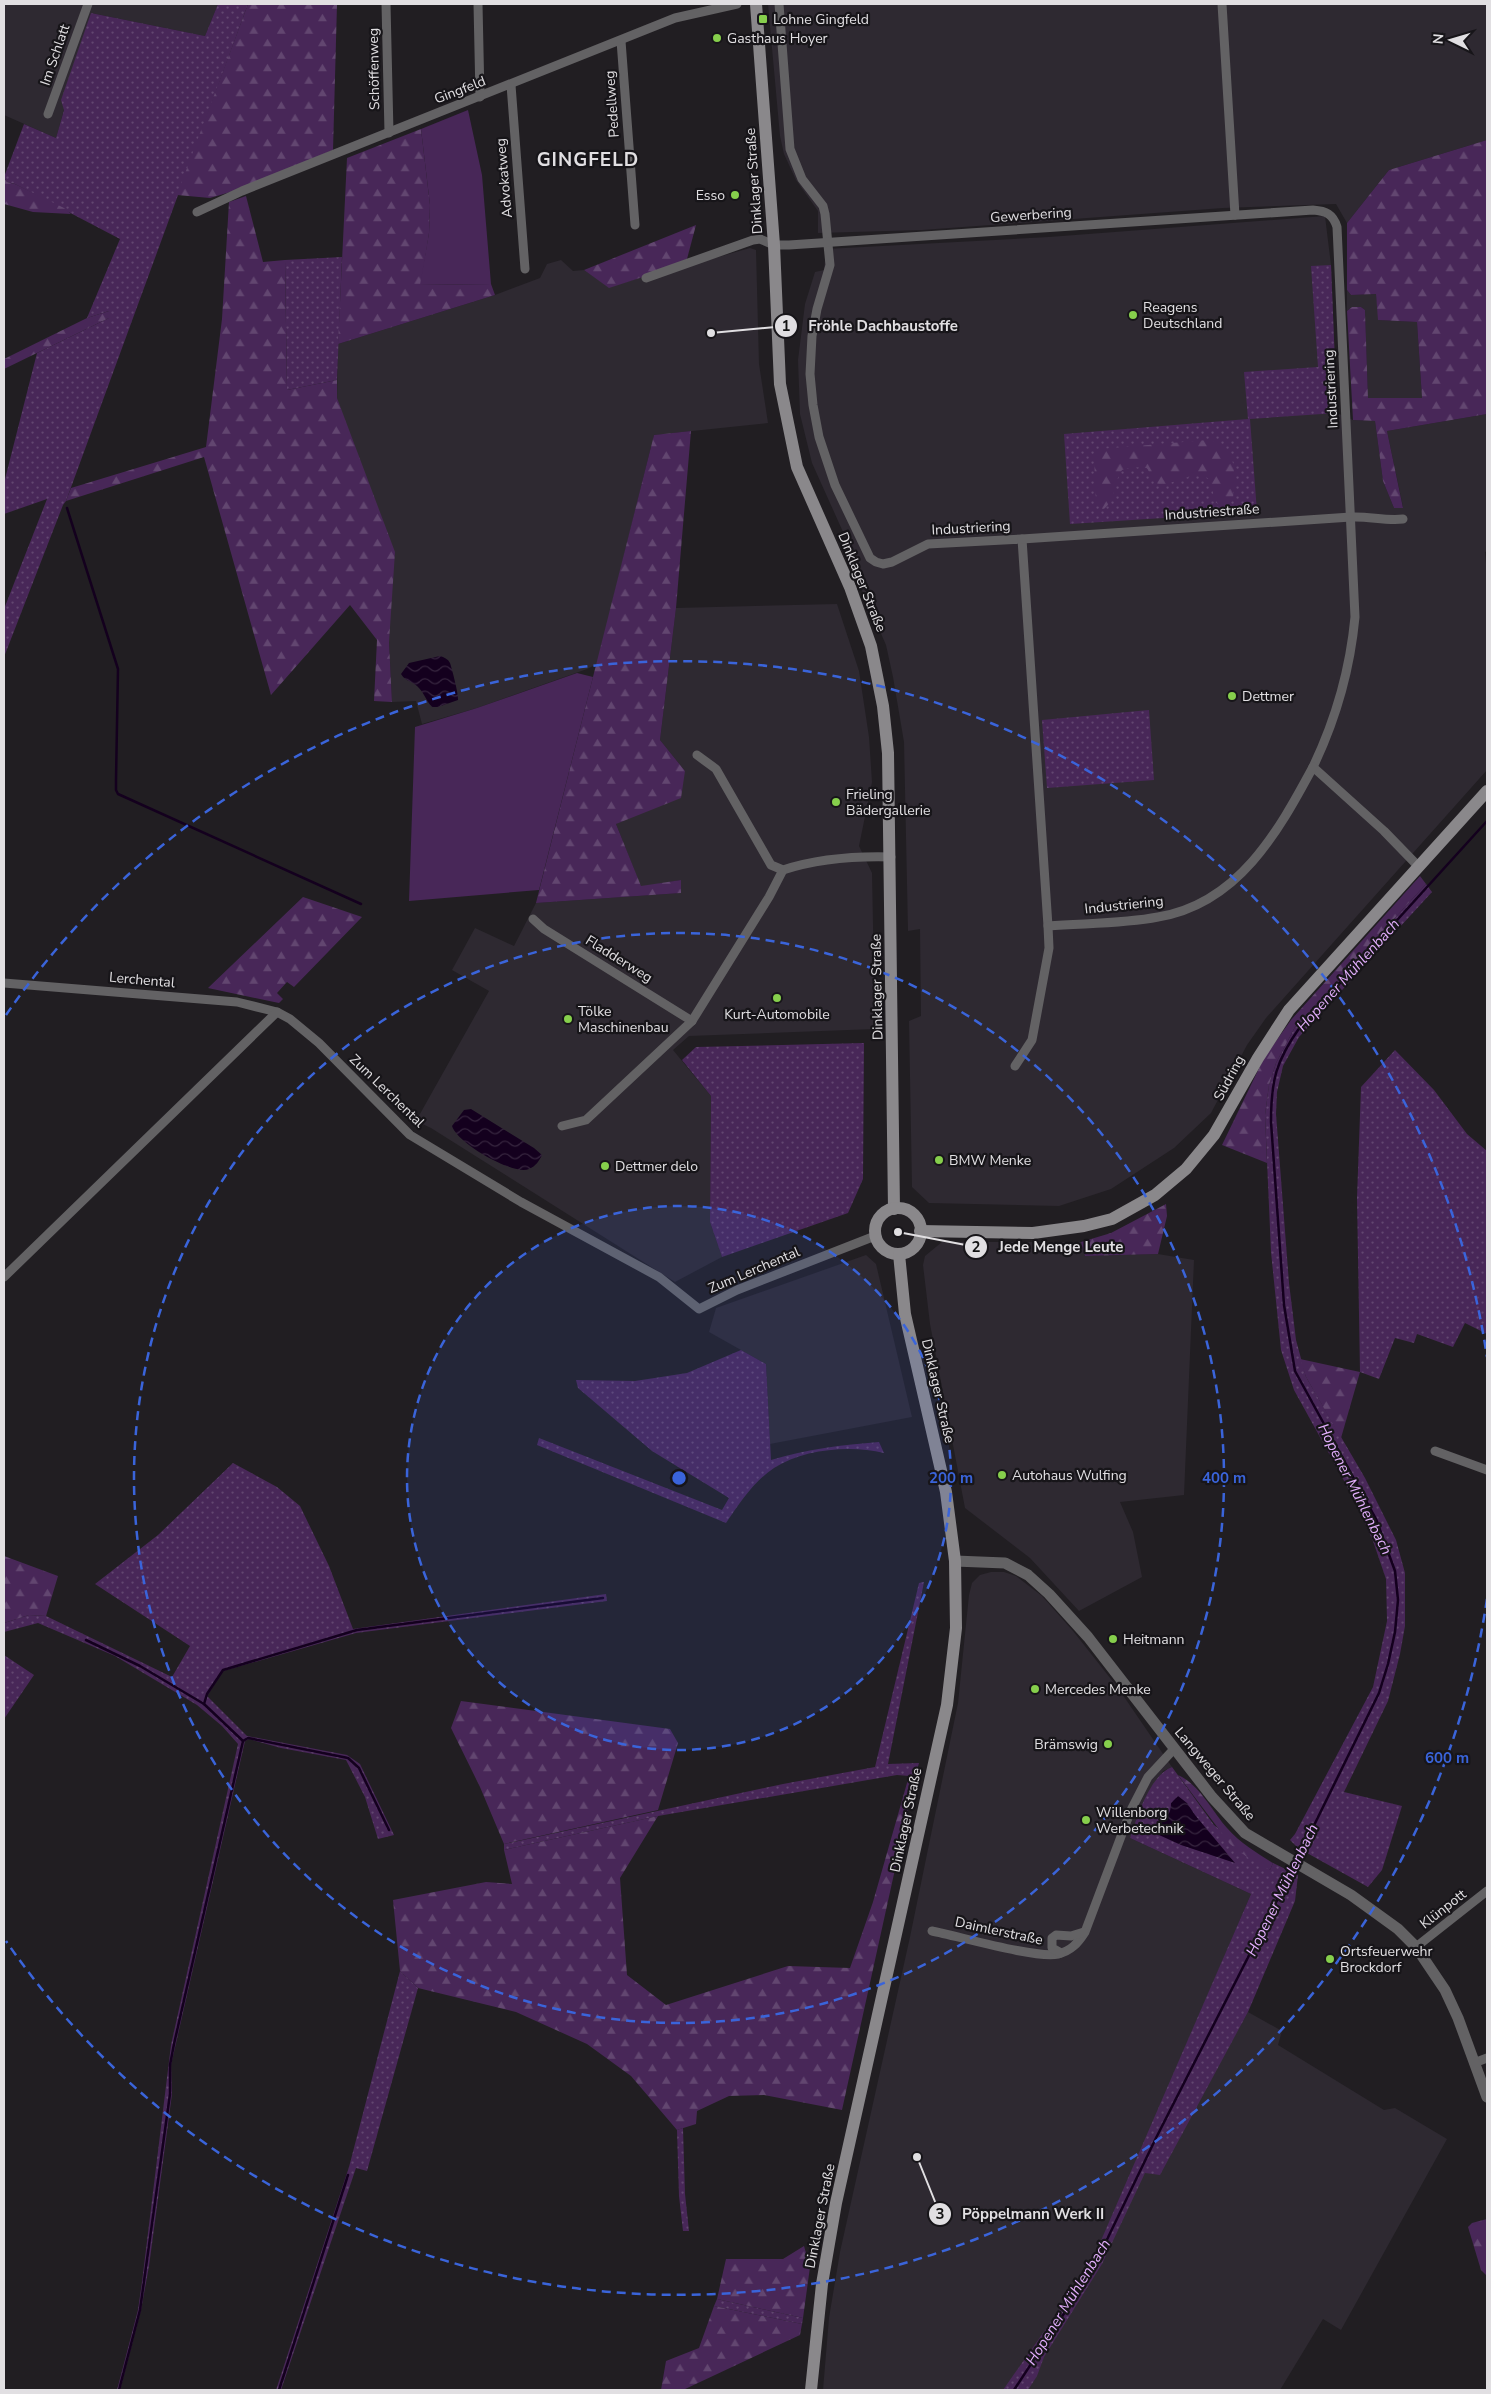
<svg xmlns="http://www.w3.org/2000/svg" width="1491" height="2394" viewBox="0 0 1491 2394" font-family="'Nunito Sans',sans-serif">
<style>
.built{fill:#2e2931}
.grass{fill:url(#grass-dots)}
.forest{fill:url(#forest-firs)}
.green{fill:#482758}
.water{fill:url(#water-waves)}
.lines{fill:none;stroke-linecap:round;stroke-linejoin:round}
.stream{stroke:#14001e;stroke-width:2.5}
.minor{stroke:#636264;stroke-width:9}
.tertiary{stroke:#636264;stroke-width:11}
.secondary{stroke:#8a888b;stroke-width:12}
.ring{fill:none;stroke:#3a64da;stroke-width:2.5;stroke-dasharray:9 6}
.poi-dot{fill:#86cf4c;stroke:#171519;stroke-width:2}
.labels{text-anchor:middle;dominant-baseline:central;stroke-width:4.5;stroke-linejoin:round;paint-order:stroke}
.poi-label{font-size:14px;fill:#e1dfe2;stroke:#171519;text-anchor:start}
.street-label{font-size:14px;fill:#e1dfe2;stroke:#171519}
.water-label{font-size:15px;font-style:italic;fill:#e2aefc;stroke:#171519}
.district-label{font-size:19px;font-weight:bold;letter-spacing:1px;fill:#e1dfe2;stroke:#171519}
.centre{fill:#3a64da;stroke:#171519;stroke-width:2.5}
.ring-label{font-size:15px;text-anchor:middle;font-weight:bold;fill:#3a64da;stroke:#171519;stroke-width:4.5;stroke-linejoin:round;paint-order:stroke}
.leader{fill:none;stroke:#e1dfe2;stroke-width:2}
.callout-dot{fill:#e1dfe2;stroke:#171519;stroke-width:2}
.mark-label{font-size:15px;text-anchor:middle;font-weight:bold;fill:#111}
.callout-label{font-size:15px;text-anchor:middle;font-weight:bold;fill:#e1dfe2;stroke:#171519;stroke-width:4.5;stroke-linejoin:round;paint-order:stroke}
</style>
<defs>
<pattern id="grass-dots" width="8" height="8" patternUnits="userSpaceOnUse" patternTransform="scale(1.25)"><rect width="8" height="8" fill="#482758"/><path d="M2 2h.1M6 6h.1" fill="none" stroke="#624670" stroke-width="1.8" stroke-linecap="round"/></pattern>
<pattern id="forest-firs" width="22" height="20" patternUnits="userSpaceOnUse" patternTransform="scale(1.25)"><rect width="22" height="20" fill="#482758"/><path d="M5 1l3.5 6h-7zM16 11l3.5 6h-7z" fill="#624670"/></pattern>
<pattern id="water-waves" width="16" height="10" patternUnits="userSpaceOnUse" patternTransform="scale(1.25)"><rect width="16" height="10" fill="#14001e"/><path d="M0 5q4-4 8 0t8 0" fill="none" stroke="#36253e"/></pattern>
</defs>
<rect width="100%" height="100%" fill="#211e22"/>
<g class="built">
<path d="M4,4H218L205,36L91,13L56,138L4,115Z"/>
<path d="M768,4H1487V140L1389,170L1347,223L1336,204L1223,208L922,230L818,233V211L796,180L784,154L780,136Z"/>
<path d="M1325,216L1331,265L1337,413L1353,420L1375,421L1383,481L1394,508L1403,507L1387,431L1487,414V551L1485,552L1487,575V770L1266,1018L1247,1045L1211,1113L1174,1148L1111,1189L1059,1206L929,1203L912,1187L909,1021L921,1016L920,929L908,931L904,742L893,677L886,645L861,588L857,563L812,463L800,414L798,360L805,304L815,272L824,270L826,249L1049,237Z"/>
<path d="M750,248L756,250L759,364L768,423L654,435L597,664L587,669L477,708L422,724L416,701L392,702L389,642L337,398L338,344L495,295L540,278L547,264L561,260L573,271L584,270L609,287L646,276L687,259L690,265Z"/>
<path d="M1347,290L1351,295L1376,294L1379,320L1417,322L1422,398H1368L1365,310L1361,307H1352L1347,311Z"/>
<path d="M837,604L859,671L869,737L872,782L859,846L872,873L875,1029L689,1036L673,1050L711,1096L710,1222L722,1257L675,1282L431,1128L416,1121L489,991L452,970L475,928L514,946L536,903L681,893V880L641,887L616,824L685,771L660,740L676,608Z"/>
<path d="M942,1242H1081L1085,1256L1158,1254L1194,1260L1184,1495L1120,1502L1133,1532L1142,1577L1079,1611L1030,1558L965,1508L930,1324L923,1265L925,1256Z"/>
<path d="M866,1255L876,1264L912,1417L770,1444L766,1364L709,1332L716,1308Z"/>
<path d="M991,1572H1004L1016,1576L1042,1596L1073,1631L1118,1688L1172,1767L1163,1771L1130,1838L1251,1894L1125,2188L1145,2173L1207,2085L1248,2012L1282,2031L1278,2045L1384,2110L1395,2108L1447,2139L1341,2330L1323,2319L1280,2390H823L829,2318L840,2252L910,1937L958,1703L969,1595L972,1583L980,1575Z"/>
</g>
<g class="grass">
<path d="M218,4H248L66,501L63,505L4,657V609L47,499L4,514V483L37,353L109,318V311L87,318L120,239L15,184L7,182L4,177L24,124L56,138L64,110L61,100L91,13L205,36Z"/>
<path d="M342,257L337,380L287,390L285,260Z"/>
<path d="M1331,265L1337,413L1250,419L1257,512L1070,524L1064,434L1248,419L1244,372L1318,367L1311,266Z"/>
<path d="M1149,710L1154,780L1047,788L1042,720Z"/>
<path d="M1426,884L1432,892L1299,1037L1283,1066L1277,1092L1276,1114L1289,1283L1296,1340L1306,1377L1365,1478L1396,1540L1405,1573V1626L1400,1654L1388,1701L1344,1792L1402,1806L1382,1870L1368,1887L1298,1848L1290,1840L1295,1834L1373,1687L1387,1621L1386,1579L1373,1541L1353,1497L1294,1390L1281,1350L1271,1252L1265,1115L1269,1085L1276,1063L1295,1027Z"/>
<path d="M864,1043L863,1179L848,1213L722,1257L710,1222L711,1096L682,1060L696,1047Z"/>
<path d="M1395,1050L1434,1090L1467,1134L1487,1151V1334L1465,1323L1453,1347L1417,1334L1414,1343L1395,1338L1379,1379L1360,1372L1357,1198L1361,1087Z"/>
<path d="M741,1350L766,1364L771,1460C807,1449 842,1445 879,1442L884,1453C850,1445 804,1449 774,1468C754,1481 739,1504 726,1523L537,1445L539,1438L722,1510L729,1498L652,1451L578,1388L576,1380L635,1381L687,1373Z"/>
<path d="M233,1463L277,1487L300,1506L329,1566L353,1629L606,1594L607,1601L356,1633L223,1671L207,1696L247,1736L347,1755L360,1764L394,1835L378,1839L365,1797L346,1760L281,1748L249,1739L245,1741L171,2065L172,2094L149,2266L141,2310L120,2390H117L138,2310L142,2282L171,2045L238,1744L222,1726L197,1705L115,1656L38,1623L4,1632V1623L29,1615L46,1616L172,1677L190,1646L95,1584L158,1535Z"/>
<path d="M924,1582L888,1764L919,1763L916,1774L909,1776L897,1775L658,1816L504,1850V1844L783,1784L875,1767L919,1583Z"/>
<path d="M4,1655L34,1675L4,1719Z"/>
<path d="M1172,1767L1214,1825L1270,1870L1273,1863L1298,1875L1295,1901L1248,2012L1160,2175L1145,2173L1102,2264L1044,2357L1037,2376L1028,2390H1003L1090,2266L1251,1894L1130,1838C1137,1817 1150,1775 1172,1767Z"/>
<path d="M400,1971L418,1988L367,2171L356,2168L281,2390H276L349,2167Z"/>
<path d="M683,2128L685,2194L689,2231H683L679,2196L677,2130Z"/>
<path d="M717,2299L803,2318L802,2324L714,2306Z"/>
</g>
<g class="forest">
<path d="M248,4H337L333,150L244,188L210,198L177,195Z"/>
<path d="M421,129L430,205L429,233L421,285L491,284L495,295L338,344L347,158Z"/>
<path d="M1487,140V414L1387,431L1403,508H1394L1383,481L1375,421L1353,420L1347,311L1352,307H1361L1365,310L1368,398H1422L1417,322L1378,320L1376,294L1351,295L1347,290V223L1389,170Z"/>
<path d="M4,178L7,182L15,184L64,208L71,214L33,212L4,204Z"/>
<path d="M246,196L263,262L285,260L287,390L337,380V398L395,552L389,642L392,702L374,701L377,640L350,605L271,695L204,457L66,501L71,488L206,447L222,319L229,202Z"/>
<path d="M696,225L687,259L646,276L609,288L584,270Z"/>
<path d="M109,311V318L4,369V359L87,318Z"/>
<path d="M691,431L676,608L660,740L685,771L681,798L616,824L641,886L681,880V893L536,903L654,435Z"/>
<path d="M1207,440C1239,443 1235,476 1233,500L1228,505H1220L1215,502C1213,496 1213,488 1211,482C1204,468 1177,481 1166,484C1162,485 1159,484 1155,483L1147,468L1133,467L1122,470C1112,485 1118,497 1103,510L1096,503L1094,456L1101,449Z"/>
<path d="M1420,876L1426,884L1295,1027L1276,1063L1269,1085L1265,1115L1267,1163L1222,1145L1264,1058L1291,1020Z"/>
<path d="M303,897L362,917L294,987L287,982L277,993L283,999L279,1003L208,988Z"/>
<path d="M1166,1204L1167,1216L1158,1254L1085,1256L1081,1242L1111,1233Z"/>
<path d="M1300,1359L1360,1372L1341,1438L1306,1377Z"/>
<path d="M4,1556L58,1576L46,1616L29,1615L4,1623Z"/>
<path d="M461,1701L670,1729L678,1743L658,1810L504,1844L480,1787L451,1728Z"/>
<path d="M916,1774L842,2110L764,2095L729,2096L697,2111L696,2124L677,2130L631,2076L587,2044L516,2012L418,1988L400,1971L393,1900L486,1882L512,1884L504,1850L658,1816L620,1878L627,1975L666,2005L788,1966L850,1968L873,1902L909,1776Z"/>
<path d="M1178,1775C1199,1784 1212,1811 1227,1828C1240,1843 1257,1853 1273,1863L1270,1870L1247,1857L1230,1844Z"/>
<path d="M1487,2219V2276L1481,2270L1468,2227L1472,2223Z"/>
<path d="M804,2246L810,2267L803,2318L717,2299L726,2259H783Z"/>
<path d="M714,2306L802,2324L800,2335L683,2390H661L666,2361L699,2348Z"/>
</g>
<g class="green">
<path d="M468,110L482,175L491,284L420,285L429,233L430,205L421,129Z"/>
<path d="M577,673L593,677L539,890L409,901L415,727L477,708Z"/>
</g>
<g class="water">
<path d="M440,656C444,657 448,659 450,663C452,669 459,695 458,700L438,707H432C426,701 424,692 417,686C411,681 405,681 401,674L409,663Z"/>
<path d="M471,1109L534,1148L542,1155C539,1161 536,1166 529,1169C513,1176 456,1142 452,1126L464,1110Z"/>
<path d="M1178,1796L1187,1803L1195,1815L1235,1863L1181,1845L1159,1835L1158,1826C1166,1817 1171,1815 1171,1803Z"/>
</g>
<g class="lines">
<g class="stream">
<path d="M67,508L118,669L116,780V790L118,794L361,904"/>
<path d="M86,1640L140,1666L204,1704L243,1741L174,2044L170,2065V2094L140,2310L119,2390"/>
<path d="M204,1704L207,1694L223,1670L357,1630L603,1598"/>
<path d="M243,1741L248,1738L348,1758L359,1768L389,1830"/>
<path d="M1297,1860L1379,1693L1388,1664L1395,1632L1398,1600L1395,1571L1376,1519L1295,1371L1284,1305L1271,1122C1271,1080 1276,1061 1300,1027L1487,821"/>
<path d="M279,2390L348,2175"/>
<path d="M1014,2390L1080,2289L1100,2254L1156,2138L1295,1865"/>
</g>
<g class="minor">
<path d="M386,4L389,133"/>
<path d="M478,4L480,97"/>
<path d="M779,4L790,149L802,179L823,206L825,214L830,265L817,309L812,336L810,374L813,405L819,437L835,485L870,558L876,562L883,564L892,562L928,544L1022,539L1048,926"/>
<path d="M1222,4L1235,215"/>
<path d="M621,41L635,225"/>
<path d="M511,85L525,269"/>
<path d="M48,114L88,4"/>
<path d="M197,212L242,191L675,18L737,4"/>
<path d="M646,278L753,240L760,239L774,245H789L1313,210C1326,211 1333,214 1337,227L1355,617C1350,670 1336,719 1313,767L1384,831L1418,866"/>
<path d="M1022,539L1351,517C1369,516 1385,521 1403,519"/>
<path d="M697,755L716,769L771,865L783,870C817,859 855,856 891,857"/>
<path d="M533,919L544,929L692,1021"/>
<path d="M4,983L237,1002L277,1012L290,1019L319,1043L410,1135L521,1202L659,1277L699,1309L737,1290L875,1236"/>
<path d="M1015,1066L1032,1040L1049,948L1048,926C1085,923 1122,924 1158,917C1238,904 1278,832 1313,767"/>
<path d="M562,1126L586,1120L692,1021L769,897L783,870"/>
<path d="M4,1277L277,1012"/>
<path d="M1435,1451L1487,1470"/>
<path d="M932,1931C958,1936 1037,1959 1058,1954C1071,1951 1078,1943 1085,1932L1131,1810L1148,1777L1174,1749"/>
<path d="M1416,1947L1487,1891"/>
<path d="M1061,1953L1052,1948V1938L1056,1935L1071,1936L1084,1932"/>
<path d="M1474,2063L1487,2058"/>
</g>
<path class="tertiary" d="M955,1561L1005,1563L1028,1575L1049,1594L1088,1637L1212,1797L1245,1833L1351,1895L1398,1929L1416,1947L1445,1990L1458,2018L1487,2097"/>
<g class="secondary">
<path d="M756,4L774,245L780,384L797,467L850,587L871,646L883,706L888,753L894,1209"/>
<circle cx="898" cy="1231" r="23"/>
<path d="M920,1231L1033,1233L1084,1226L1112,1219L1155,1195L1186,1169L1214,1135L1258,1058L1289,1010L1487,791"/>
<path d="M811,2390L822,2284L836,2203L947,1705L956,1628L955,1561L946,1492L905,1314L899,1254"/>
</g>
</g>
<circle cx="679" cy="1478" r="272" fill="#3a64da" fill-opacity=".12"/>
<g class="ring">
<circle cx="679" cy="1478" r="272"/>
<circle cx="679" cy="1478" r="545"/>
<path d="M1487 1599A817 817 0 0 1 6 1941M6 1015A817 817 0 0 1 1487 1357"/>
</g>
<g class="poi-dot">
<rect x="758" y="14" width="10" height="10" rx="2.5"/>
<circle cx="717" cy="38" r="5"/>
<circle cx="735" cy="195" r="5"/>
<circle cx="1133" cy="315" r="5"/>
<circle cx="1232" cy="696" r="5"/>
<circle cx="836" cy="802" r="5"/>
<circle cx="777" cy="998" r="5"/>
<circle cx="568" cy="1019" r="5"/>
<circle cx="939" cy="1160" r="5"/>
<circle cx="605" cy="1166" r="5"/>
<circle cx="1002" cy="1475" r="5"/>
<circle cx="1113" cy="1639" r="5"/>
<circle cx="1035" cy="1689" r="5"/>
<circle cx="1108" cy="1744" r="5"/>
<circle cx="1086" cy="1820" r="5"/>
<circle cx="1330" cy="1959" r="5"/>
</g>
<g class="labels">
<g class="poi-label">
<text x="773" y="19">Lohne Gingfeld</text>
<text x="727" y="38">Gasthaus Hoyer</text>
<text x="725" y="195" text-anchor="end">Esso</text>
<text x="1143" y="307">Reagens<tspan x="1143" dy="16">Deutschland</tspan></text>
<text x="1242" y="696">Dettmer</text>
<text x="846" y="794">Frieling<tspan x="846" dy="16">Bädergallerie</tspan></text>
<text x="578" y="1011">Tölke<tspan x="578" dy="16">Maschinenbau</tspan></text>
<text x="777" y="1014" text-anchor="middle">Kurt-Automobile</text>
<text x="949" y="1160">BMW Menke</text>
<text x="615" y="1166">Dettmer delo</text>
<text x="1012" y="1475">Autohaus Wulfing</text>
<text x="1123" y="1639">Heitmann</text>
<text x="1045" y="1689">Mercedes Menke</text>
<text x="1098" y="1744" text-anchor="end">Brämswig</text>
<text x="1096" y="1812">Willenborg<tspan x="1096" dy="16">Werbetechnik</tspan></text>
<text x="1340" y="1951">Ortsfeuerwehr<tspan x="1340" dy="16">Brockdorf</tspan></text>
</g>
<g class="street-label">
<text transform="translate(55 55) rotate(-71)">Im Schlatt</text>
<text transform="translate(374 69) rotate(-91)">Schöffenweg</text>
<text transform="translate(460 90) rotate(-21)">Gingfeld</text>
<text transform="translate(612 104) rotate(-94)">Pedellweg</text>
<text transform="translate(504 178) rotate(-95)">Advokatweg</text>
<text transform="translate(754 181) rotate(-94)">Dinklager Straße</text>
<text transform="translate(1031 215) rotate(-4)">Gewerbering</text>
<text transform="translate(1331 389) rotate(-93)">Industriering</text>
<text transform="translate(1212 512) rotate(-4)">Industriestraße</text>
<text transform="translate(971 528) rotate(-3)">Industriering</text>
<text transform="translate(862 582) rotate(68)">Dinklager Straße</text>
<text transform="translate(1124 905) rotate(-6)">Industriering</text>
<text transform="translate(619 959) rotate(32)">Fladderweg</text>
<text transform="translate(142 980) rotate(5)">Lerchental</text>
<text transform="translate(877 987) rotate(-91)">Dinklager Straße</text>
<text transform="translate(1229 1078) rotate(-62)">Südring</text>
<text transform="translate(387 1091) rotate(44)">Zum Lerchental</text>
<text transform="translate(754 1270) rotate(-23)">Zum Lerchental</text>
<text transform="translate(938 1391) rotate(77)">Dinklager Straße</text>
<text transform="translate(1215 1774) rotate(50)">Langweger Straße</text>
<text transform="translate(906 1820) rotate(-78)">Dinklager Straße</text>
<text transform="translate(1443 1909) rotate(-38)">Klünpott</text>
<text transform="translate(999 1931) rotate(12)">Daimlerstraße</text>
<text transform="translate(820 2216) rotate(-79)">Dinklager Straße</text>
</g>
<g class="water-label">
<text transform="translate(1348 975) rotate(-48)">Hopener Mühlenbach</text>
<text transform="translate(1355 1489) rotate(63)">Hopener Mühlenbach</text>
<text transform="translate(1282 1890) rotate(-64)">Hopener Mühlenbach</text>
<text transform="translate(1068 2302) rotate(-58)">Hopener Mühlenbach</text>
</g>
<g class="district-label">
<text x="588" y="160">GINGFELD</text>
</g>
</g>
<circle cx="679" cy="1478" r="8" class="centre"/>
<g class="ring-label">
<text x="951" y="1483">200 m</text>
<text x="1224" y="1483">400 m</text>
<text x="1447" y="1763">600 m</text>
</g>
<path class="leader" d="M711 333L786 326M898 1232L976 1247M917 2157L940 2214"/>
<g class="callout-dot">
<circle cx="711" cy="333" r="5"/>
<circle cx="898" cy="1232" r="5"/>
<circle cx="917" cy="2157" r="5"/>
<circle cx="786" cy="326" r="12"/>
<circle cx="976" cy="1247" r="12"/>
<circle cx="940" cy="2214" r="12"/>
</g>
<g class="mark-label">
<text x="786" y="331">1</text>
<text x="976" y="1252">2</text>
<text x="940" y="2219">3</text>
</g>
<g class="callout-label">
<text x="883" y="331">Fröhle Dachbaustoffe</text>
<text x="1061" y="1252">Jede Menge Leute</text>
<text x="1033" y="2219">Pöppelmann Werk II</text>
</g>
<rect width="1491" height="2394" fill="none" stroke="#e1dfe2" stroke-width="10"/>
<g transform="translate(1451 40) rotate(275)" stroke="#171519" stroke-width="4" paint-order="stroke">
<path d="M0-4L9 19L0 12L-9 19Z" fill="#e1dfe2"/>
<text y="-8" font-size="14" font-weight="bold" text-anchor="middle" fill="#e1dfe2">N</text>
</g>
</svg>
